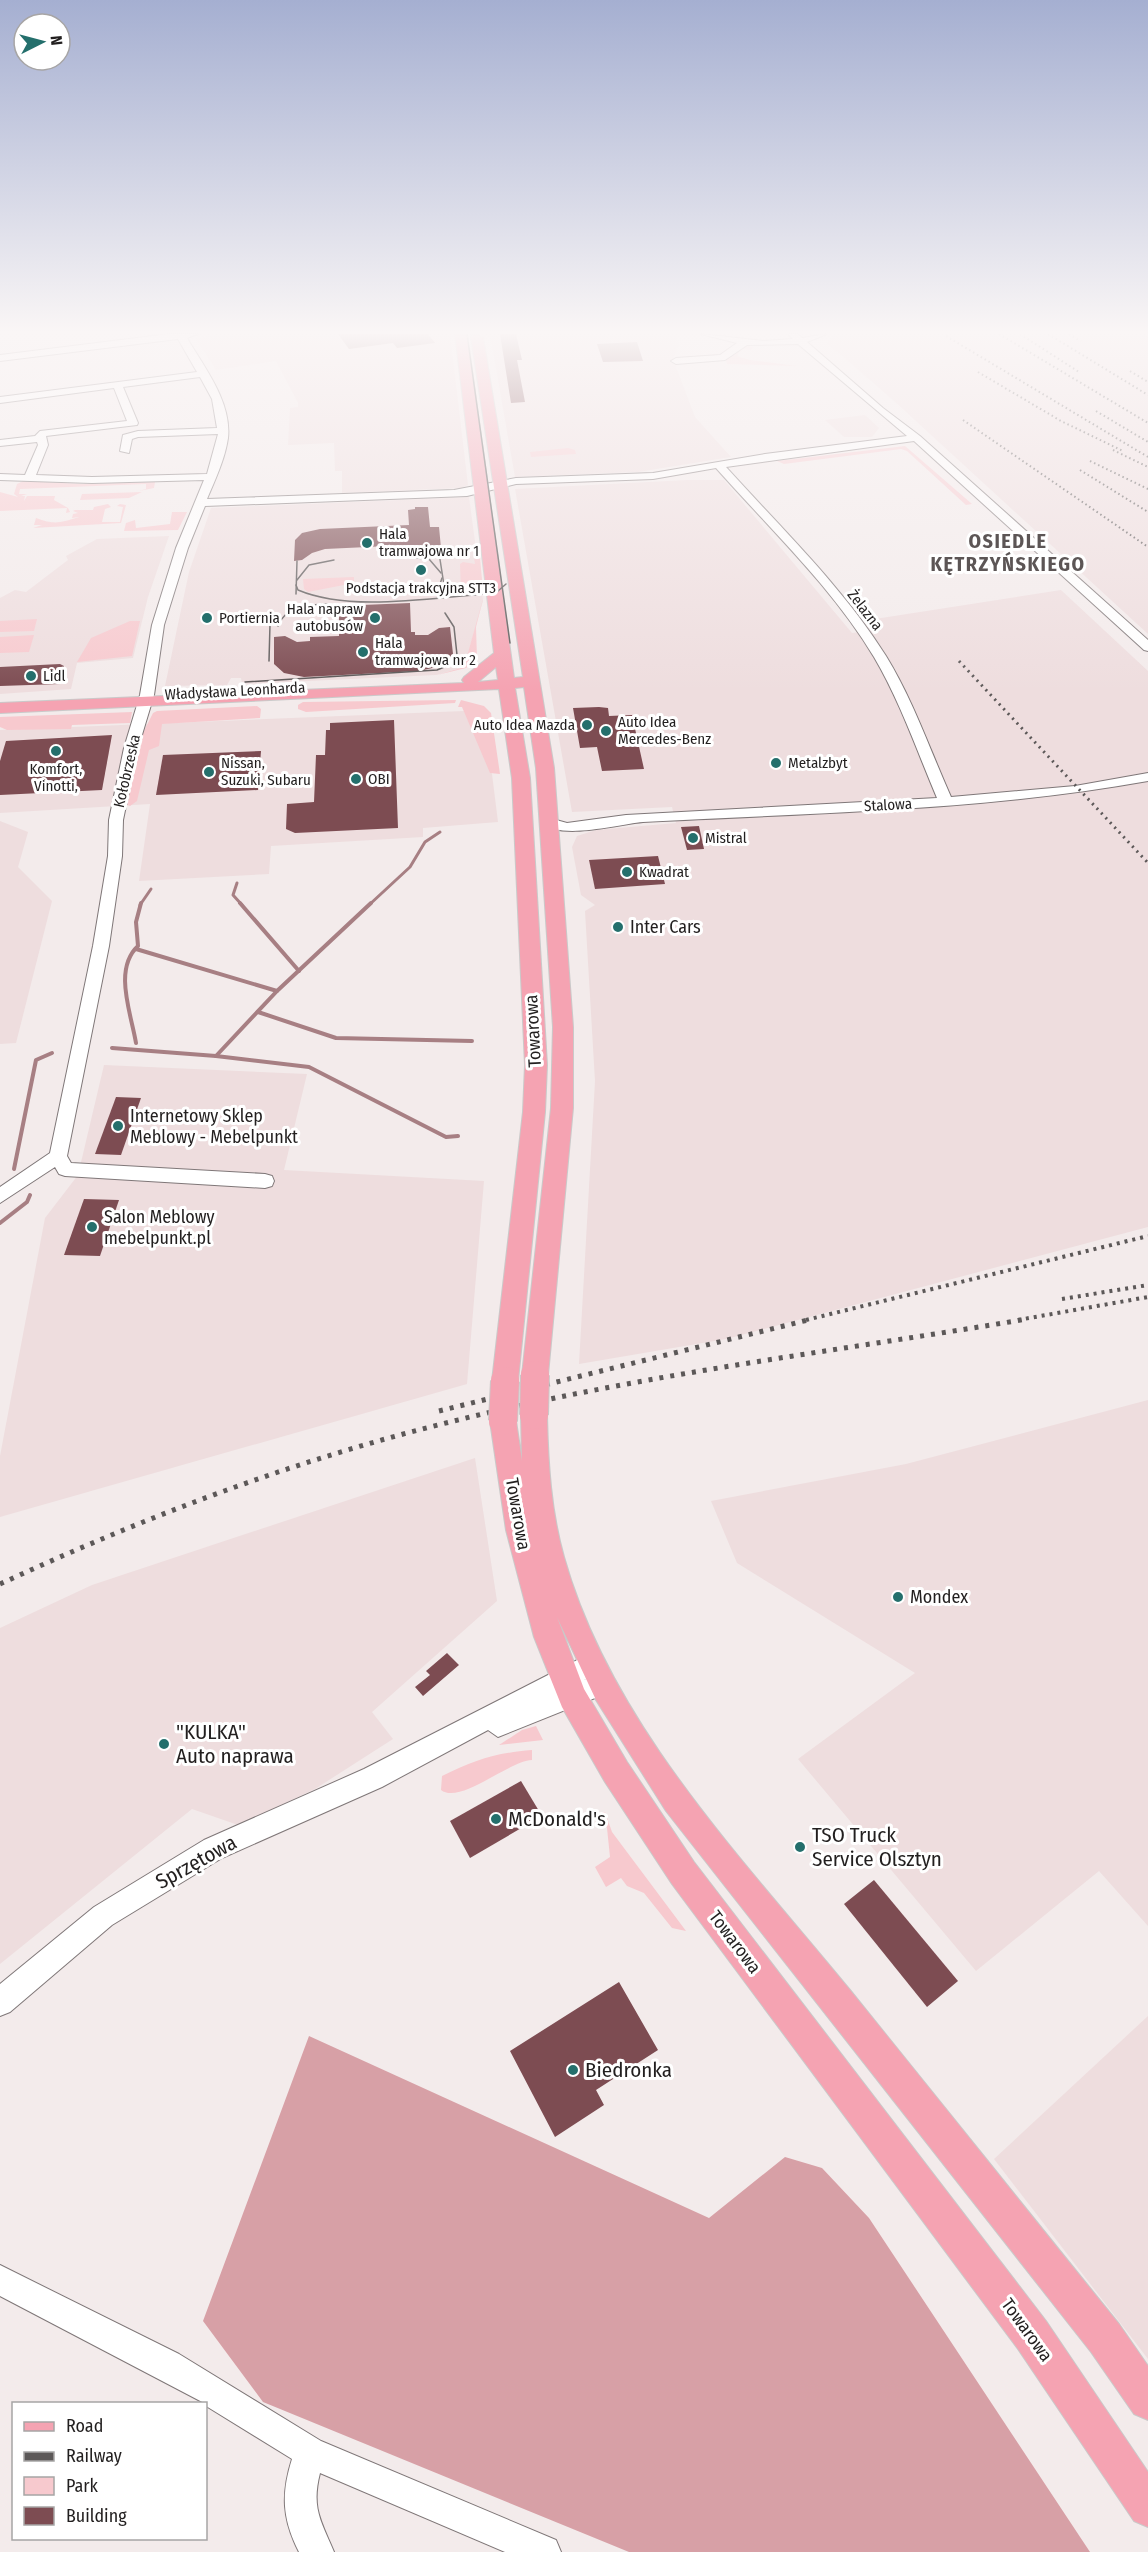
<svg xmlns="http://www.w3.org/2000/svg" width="1148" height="2552" viewBox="0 0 1148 2552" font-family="'Fira Sans Condensed',sans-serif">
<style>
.built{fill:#eeddde}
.green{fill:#f7c9ce}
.forest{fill:#d7a0a6}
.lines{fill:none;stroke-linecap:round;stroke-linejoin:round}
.stream-far1{stroke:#a77f83;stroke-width:3}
.stream{stroke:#a77f83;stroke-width:4}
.building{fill:#7d4c52}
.minor-casing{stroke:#7f7778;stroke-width:2}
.major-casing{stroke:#cac9c9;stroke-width:2}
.minor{fill:#fff;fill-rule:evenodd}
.major{fill:#f5a3b2;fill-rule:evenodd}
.tram{stroke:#5c5858;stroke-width:1.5}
.rail-far3{stroke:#5c5858;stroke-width:2;stroke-dasharray:1.5 3;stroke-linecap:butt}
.rail-far2{stroke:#5c5858;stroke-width:3;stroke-dasharray:2 4.5;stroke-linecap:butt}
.rail-far1{stroke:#5c5858;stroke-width:4;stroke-dasharray:3 5;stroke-linecap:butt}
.rail{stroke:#5c5858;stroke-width:5;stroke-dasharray:4 7;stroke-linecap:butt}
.major-bridge-casing{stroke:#cac9c9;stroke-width:30;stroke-linecap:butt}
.major-bridge{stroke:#f5a3b2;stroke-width:28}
.poi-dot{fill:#246f6c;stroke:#fff;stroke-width:2}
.labels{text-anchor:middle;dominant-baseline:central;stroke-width:6;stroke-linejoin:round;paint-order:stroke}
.far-poi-label{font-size:15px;fill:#221f1f;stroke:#fff;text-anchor:start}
.far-street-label{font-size:15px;fill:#221f1f;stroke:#fff}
.poi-label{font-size:18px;fill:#221f1f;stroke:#fff;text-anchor:start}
.street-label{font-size:18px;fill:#221f1f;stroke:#fff}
.far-district-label{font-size:20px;font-weight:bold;letter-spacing:1.5px;fill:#5c5555;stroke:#fff}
.near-poi-label{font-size:21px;fill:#221f1f;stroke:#fff;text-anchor:start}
.near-street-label{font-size:21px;fill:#221f1f;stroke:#fff}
</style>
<rect width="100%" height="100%" fill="#f3ebeb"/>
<g class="built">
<path d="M216,334H321L334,356L322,334H450L468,485L461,488L342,493V471H335L334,443L288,445L290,408L298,407V403L276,361L216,370L196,339Z"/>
<path d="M490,334H675L679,344L673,359L695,417L731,457L638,472L515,477Z"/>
<path d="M833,334H1148V634L893,400L827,343Z"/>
<path d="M865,415L879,428L872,437H844L825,420Z"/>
<path d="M687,480H724L852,633L869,631L862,621L1061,590L1148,671V1227L726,1339L579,1364L595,1081L585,911L595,905L581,895L572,847L577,836L596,830L676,823L672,807L572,812L515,489Z"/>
<path d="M469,497L483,601L464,667L436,675L242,684L241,678H231L227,685L165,686L189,572L211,508Z"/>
<path d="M169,536L148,597L133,658L77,663L71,689L0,694V598L15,590L26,592L68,560L66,556L97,539Z"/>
<path d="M464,711L492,774L498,822L423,828V837L271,846L269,874L139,881L150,804L0,813V730Z"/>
<path d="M0,821L28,832L18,867L52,901L16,1043L0,1044Z"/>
<path d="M104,1065L307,1074L284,1170L484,1181L467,1384L0,1517V1456L45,1218L78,1175Z"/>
<path d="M1148,1400V1926L1099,1871L976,1971L798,1759L915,1673L737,1563L711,1501L906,1464Z"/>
<path d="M475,1458L497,1601L372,1712L393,1739L315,1789L238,1825L192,1809L0,1964V1628L92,1585Z"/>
<path d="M1148,2016V2359L994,2159Z"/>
</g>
<g class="green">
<path d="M744,345L753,347L751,350L741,349L737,356L750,360L797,366L727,364L726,360L730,358L728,357Z"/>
<path d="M905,446L972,504L966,505L907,451L901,449L784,464L777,461Z"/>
<path d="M568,448L575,450L576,454L531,457L530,452Z"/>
<path d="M23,481L82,484L155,482L154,488L139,491L146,489V484L20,489L19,494H27L21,496H25L24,501L27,496H55L54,500L68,508L70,512L66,513L67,508L0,511V492L18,497L14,494L17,484Z"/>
<path d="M142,492L129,498L80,500L82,494Z"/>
<path d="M108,504L111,507L105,509L102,522H120L123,507L117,506L120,504L126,505L121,523L33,528L42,525H34L36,518C55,525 59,523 79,517L72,518L73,514L78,513L73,511L75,510H93L94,507Z"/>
<path d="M172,512H187L178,530L124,531L126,523L135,520L136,528L170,524Z"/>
<path d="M474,558H480L483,590L461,591L460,564L463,562L475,564Z"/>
<path d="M354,577V583L308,592L304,589L303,579Z"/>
<path d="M484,595L476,627L477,659L466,668L437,675L464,667Z"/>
<path d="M37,619L34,631L0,632V621Z"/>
<path d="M130,621H140L132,656L77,662L91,638Z"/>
<path d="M34,635L29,652L0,653V637Z"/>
<path d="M456,700L455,703L306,712L298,709V705L303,702Z"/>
<path d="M461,700L484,706L491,713L500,774L490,773L462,707H458Z"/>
<path d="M257,706L261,709L260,718L162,724L159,746L149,750L137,801L130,806L125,804L136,747L153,713L157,711Z"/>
<path d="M132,712L130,723L72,725L71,729L7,730L0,727V717Z"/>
<path d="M536,1726L543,1740L499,1745L522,1730Z"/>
<path d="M532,1750V1760C508,1761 460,1805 441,1790L442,1776C475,1760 495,1753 532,1750Z"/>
<path d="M600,1812H605L612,1832L686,1931L672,1928L644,1893L627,1886L621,1878L606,1887L595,1867L610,1857L607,1828Z"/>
</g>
<path class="forest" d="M309,2036L709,2218L785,2157L822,2168L869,2218L1090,2552H629L263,2402L203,2321Z"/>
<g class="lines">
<g class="stream-far1">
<path d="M237,883L233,895L242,905"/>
<path d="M140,905L151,889"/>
<path d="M369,905L410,867L425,842L440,832"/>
</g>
<g class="stream">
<path d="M240,903L299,971"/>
<path d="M136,949L277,991"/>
<path d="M258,1012L336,1038L472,1041"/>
<path d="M136,1043C131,1013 113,969 138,946L136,922L141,903"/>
<path d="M112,1048L216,1056L277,991L371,903"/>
<path d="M216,1056L309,1067L446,1137L458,1136"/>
<path d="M14,1169L36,1060L52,1053"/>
<path d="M0,1223L27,1202L30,1195"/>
</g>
</g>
<g class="building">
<path d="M338,334H428L435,343L397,348L393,343L349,349Z"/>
<path d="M500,334H516L522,360H517L525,402L511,403Z"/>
<path d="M637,342L643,361L603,362L597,344Z"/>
<path d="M415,507H428L430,527H439L441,548L410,545L325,549L312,553L302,560L294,561L295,540L302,533L320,529L409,525L408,510L415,509Z"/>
<path d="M410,603L411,632H415V635H428L439,628L450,627L453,654L441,666L419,671L304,677L284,673L274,664V637L285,636L297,642L310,641V637L339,636V606Z"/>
<path d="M60,664L64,666L60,684L0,686V667Z"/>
<path d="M599,707L608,708L609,716L632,715L644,769L602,771L597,747L580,748L573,708Z"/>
<path d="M394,720L398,828L295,833L286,829L287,804L314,802L316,755H325L326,730H330V723Z"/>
<path d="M112,735L102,790L0,795V761L6,741Z"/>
<path d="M261,751L258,790L156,795L163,755Z"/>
<path d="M699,826L704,849L687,850L681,827Z"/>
<path d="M658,856L665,884L595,889L589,860Z"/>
<path d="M116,1097L141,1098L121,1155L95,1154Z"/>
<path d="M84,1199L119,1200L100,1256L64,1255Z"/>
<path d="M447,1653L459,1665L423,1696L415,1687L430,1675L426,1671Z"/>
<path d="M521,1781L542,1816L470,1858L450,1821Z"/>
<path d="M874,1880L958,1981L927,2007L844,1904Z"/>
<path d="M619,1982L658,2050L596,2090L604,2105L555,2137L510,2051Z"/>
</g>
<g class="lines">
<defs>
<g id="minor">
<path d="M169,334H198L187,338C204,367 232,402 228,438C225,459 215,480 207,499L454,490L516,478L653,473L765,454L907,436L798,344L747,345L725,360L676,364L671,361L676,358L720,355L737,343L701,334L764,341L793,339L788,334H798L802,338L827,334L807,342L883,408L920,436L1148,640V651L1144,650L914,441L726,467C781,528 842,586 886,656C913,700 930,750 951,797L1075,786L1148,773V781C982,811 812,813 643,822C619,824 559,841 542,822L549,818L567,823L626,815L937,798C917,751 900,701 874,657C832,587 770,529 716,468L653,479L516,484L467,496L205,506L188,548L164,625L154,695L138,748L123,820L122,856L109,946L67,1156L71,1163L265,1174L272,1176L274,1181L272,1186L265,1188L65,1176L59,1174L55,1167L0,1203V1187L50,1153L93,946L108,856L109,820L124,748L140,695L152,625L176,548L204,480L92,483L0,480V474L25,475L38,445L37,442L0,446V440L35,436L40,431L127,421L114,388L0,403V397L197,372L178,339L0,361V355ZM200,377L212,399L217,428L138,431L123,435L120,451L129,453L132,439L138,437L218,434L207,474L92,477L36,475L48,445L46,436L137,425L138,423L123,387Z"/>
<path d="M591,1653L599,1656L603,1664L599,1672L584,1680L602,1673L610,1676L614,1684L610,1692L498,1737L488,1730L382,1787L222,1858L112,1925L10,2012L0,2016V1984L94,1907L204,1840L364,1769Z"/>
<path d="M0,2265L179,2354L321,2441L556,2540L561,2552H505L320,2473C311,2508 321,2521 334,2552H299C282,2519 281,2494 292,2459L206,2406V2404L0,2296Z"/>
</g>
<g id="major">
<path d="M455,334H467L514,678L523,677L471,337L474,334L483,337L554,768L573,1027V1108L548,1375L544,1382L535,1385L526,1382L522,1375L551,1108L553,1027L536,768L524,687L515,688L530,778L547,1065L545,1112L518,1381L514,1388L505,1391L496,1388L492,1381L523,1112L525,1065L512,778L499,689L0,713V703L464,683L462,680L464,677L494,653ZM496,667L498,680L478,682Z"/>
<path d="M534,1404L543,1408L547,1415C548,1463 551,1511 564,1557C611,1724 742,1858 850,1990C940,2101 1029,2213 1119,2324L1148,2366V2420L1134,2414L1091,2352L666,1811L596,1700L557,1617L584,1689L627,1762L694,1862L1046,2321L1148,2472V2527L1134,2521L1018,2349L672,1884L605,1782L562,1707L534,1637L506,1530L490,1421L494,1414L503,1410L512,1414L516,1421L522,1461L521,1415L525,1408Z"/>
</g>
</defs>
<use href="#minor" class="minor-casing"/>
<use href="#major" class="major-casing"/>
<use href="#minor" class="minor"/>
<use href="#major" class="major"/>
<g class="tram">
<path d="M467,334L510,643"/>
<path d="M439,553L444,585"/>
<path d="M402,557L429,559L441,573"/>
<path d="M297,580L309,565L334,560"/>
<path d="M296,585L298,590C350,612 429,598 485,594L498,591L506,584"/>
<path d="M296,594L297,561"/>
<path d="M425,594L439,587L442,578"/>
<path d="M278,626C286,605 307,605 327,604"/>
<path d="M269,661L270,624L275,615"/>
<path d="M245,682L437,670L449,665L457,655L454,627L445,613"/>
</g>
<g class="rail-far3">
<path d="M999,334L1148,423"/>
<path d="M1020,334L1079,372"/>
<path d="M1048,334L1148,395"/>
<path d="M1069,334L1081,341"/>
<path d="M946,336L1148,457"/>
<path d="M1130,371L1148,382"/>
<path d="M978,372L1061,421L1123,451"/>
<path d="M1096,411L1148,442"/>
<path d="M963,420L1148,547"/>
<path d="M1113,450L1148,467"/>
<path d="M1090,461L1148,489"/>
<path d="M1080,470L1148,512"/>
</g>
<path class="rail-far2" d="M959,661L1148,863"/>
<g class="rail-far1">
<path d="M1062,1299L1148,1285"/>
<path d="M806,1320L1148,1236"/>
<path d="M1018,1320L1148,1297"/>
</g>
<g class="rail">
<path d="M439,1411L812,1319"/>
<path d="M0,1584C143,1518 289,1462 442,1424C634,1375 832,1352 1027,1319"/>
</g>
<defs>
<g id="major-bridge">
<path d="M534,1415L535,1375"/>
<path d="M503,1421L505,1381"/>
</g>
</defs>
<use href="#major-bridge" class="major-bridge-casing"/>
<use href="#major-bridge" class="major-bridge"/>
</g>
<linearGradient id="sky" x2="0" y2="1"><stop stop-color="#a5afd1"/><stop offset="0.48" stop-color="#faf6f6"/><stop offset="1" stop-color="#faf6f6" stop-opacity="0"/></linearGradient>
<rect width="1148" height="692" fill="url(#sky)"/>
<g class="poi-dot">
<circle cx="367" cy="543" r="6"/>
<circle cx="421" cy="570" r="6"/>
<circle cx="207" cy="618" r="6"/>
<circle cx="375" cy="618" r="6"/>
<circle cx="363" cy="652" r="6"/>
<circle cx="31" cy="676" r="6"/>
<circle cx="587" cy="725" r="6"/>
<circle cx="606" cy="731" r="6"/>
<circle cx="56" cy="751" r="6"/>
<circle cx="776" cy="763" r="6"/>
<circle cx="209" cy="772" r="6"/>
<circle cx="356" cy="779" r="6"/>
<circle cx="693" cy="838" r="6"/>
<circle cx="627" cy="872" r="6"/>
<circle cx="618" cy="927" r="6"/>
<circle cx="118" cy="1126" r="6"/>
<circle cx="92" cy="1227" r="6"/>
<circle cx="898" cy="1597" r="6"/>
<circle cx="164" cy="1744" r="6"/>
<circle cx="496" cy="1819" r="6"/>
<circle cx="800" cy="1847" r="6"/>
<circle cx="573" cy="2070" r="6"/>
</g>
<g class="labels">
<g class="far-poi-label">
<text x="379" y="534">Hala<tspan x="379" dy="17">tramwajowa nr 1</tspan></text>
<text x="421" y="588" text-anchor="middle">Podstacja trakcyjna STT3</text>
<text x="363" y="609" text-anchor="end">Hala napraw<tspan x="363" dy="17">autobusów</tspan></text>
<text x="219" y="618">Portiernia</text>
<text x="375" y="643">Hala<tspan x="375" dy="17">tramwajowa nr 2</tspan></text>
<text x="43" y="676">Lidl</text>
<text x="618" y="722">Auto Idea<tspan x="618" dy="17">Mercedes-Benz</tspan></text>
<text x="575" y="725" text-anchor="end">Auto Idea Mazda</text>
<text x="221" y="763">Nissan,<tspan x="221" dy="17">Suzuki, Subaru</tspan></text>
<text x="788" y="763">Metalzbyt</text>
<text x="56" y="769" text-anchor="middle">Komfort,<tspan x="56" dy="17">Vinotti,</tspan></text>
<text x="368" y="779">OBI</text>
<text x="705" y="838">Mistral</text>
<text x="639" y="872">Kwadrat</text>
</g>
<g class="far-street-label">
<text transform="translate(865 610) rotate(52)">Żelazna</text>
<text transform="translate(235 691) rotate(-3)">Władysława Leonharda</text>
<text transform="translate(127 771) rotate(-77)">Kołobrzeska</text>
<text transform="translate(888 805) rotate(-3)">Stalowa</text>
</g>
<g class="poi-label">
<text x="630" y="927">Inter Cars</text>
<text x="130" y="1116">Internetowy Sklep<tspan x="130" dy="21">Meblowy - Mebelpunkt</tspan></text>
<text x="104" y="1217">Salon Meblowy<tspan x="104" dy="21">mebelpunkt.pl</tspan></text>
<text x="910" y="1597">Mondex</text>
</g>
<g class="street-label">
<text transform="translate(533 1031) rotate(-93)">Towarowa</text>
<text transform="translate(518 1514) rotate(80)">Towarowa</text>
<text transform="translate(735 1942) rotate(53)">Towarowa</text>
<text transform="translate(1027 2330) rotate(54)">Towarowa</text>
</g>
<g class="far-district-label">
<text x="1008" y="541">OSIEDLE<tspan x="1008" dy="23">KĘTRZYŃSKIEGO</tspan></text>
</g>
<g class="near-poi-label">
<text x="176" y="1732">"KULKA"<tspan x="176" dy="24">Auto naprawa</tspan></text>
<text x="508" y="1819">McDonald's</text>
<text x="812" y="1835">TSO Truck<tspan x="812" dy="24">Service Olsztyn</tspan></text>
<text x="585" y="2070">Biedronka</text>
</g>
<g class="near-street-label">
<text transform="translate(196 1862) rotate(-29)">Sprzętowa</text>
</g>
</g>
<rect x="12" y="2402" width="195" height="138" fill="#ffffff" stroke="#a7a5a5" stroke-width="1.5"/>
<rect x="24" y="2422" width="30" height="9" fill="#f5a3b2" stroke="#a7a5a5" stroke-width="1.5"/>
<text x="66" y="2432" font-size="18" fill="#221f1f">Road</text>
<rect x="24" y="2452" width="30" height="9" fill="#5c5858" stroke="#a7a5a5" stroke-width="1.5"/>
<text x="66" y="2462" font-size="18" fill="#221f1f">Railway</text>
<rect x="24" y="2477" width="30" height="18" fill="#f7c9ce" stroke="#a7a5a5" stroke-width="1.5"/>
<text x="66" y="2492" font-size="18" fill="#221f1f">Park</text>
<rect x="24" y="2507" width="30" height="18" fill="#7d4c52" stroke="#a7a5a5" stroke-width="1.5"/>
<text x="66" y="2522" font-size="18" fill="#221f1f">Building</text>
<g transform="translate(42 42) rotate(84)"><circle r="28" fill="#ffffff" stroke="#a7a5a5" stroke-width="1.5"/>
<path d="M0-4.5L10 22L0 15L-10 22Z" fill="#246f6c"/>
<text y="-9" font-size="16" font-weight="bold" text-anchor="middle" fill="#221f1f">N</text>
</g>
</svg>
